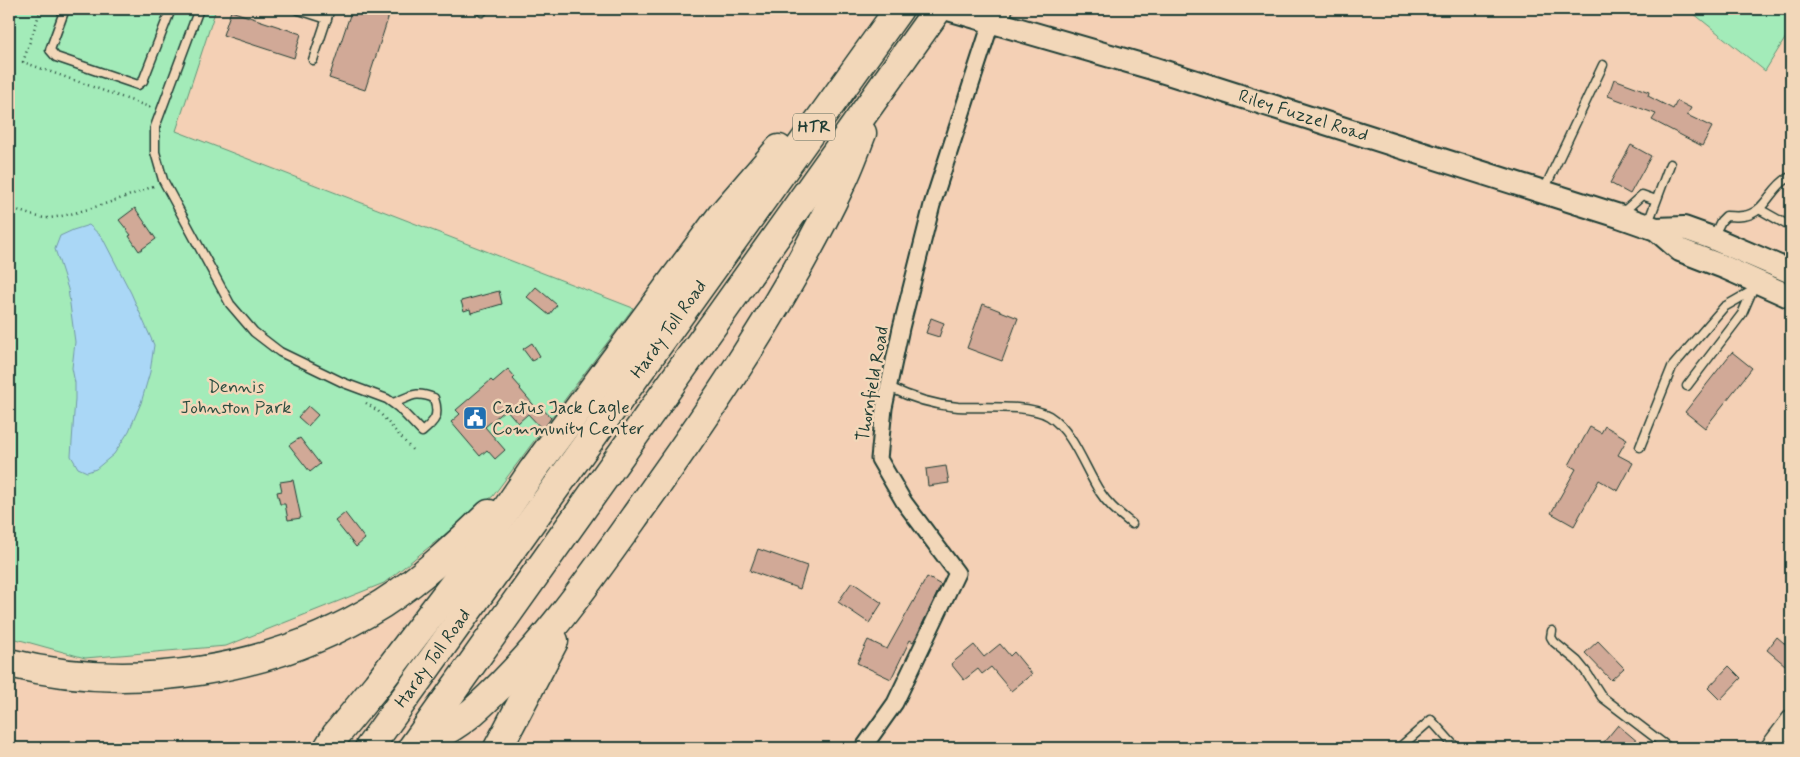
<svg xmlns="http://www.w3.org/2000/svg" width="1800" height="757" viewBox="0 0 1800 757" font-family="Mynerve,sans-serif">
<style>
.green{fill:#a3ebb9;stroke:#619476}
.water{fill:#aad7f6;stroke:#7299a8}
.building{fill:#d1a997;stroke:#1f3d34}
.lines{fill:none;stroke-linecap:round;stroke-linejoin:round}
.service-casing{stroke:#1f3d34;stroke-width:11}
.minor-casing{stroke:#1f3d34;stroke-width:19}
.tertiary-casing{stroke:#1f3d34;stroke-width:22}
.secondary-casing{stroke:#1f3d34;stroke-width:26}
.motorway-casing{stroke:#1f3d34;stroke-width:31}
.path{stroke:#1f3d34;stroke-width:2.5;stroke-dasharray:1 4;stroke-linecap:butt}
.service{stroke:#f2d7b9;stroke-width:8}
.minor{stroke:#f2d7b9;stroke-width:15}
.tertiary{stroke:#f2d7b9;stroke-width:19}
.secondary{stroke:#f2d7b9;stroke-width:22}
.motorway{stroke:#f2d7b9;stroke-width:28}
.labels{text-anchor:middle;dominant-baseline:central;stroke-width:5;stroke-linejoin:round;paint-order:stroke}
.shield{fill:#f2d7b9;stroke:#5e6b5c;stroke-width:1}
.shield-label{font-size:16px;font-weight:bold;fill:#1f3d34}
.street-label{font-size:18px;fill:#1f3d34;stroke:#f2d7b9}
.park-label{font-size:18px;fill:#2c4e41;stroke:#f2d7b9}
.poi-label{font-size:18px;fill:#1f3d34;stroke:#f2d7b9;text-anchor:start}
</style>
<rect width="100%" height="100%" fill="#f4d0b5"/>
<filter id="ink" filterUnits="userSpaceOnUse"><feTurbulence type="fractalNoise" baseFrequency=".02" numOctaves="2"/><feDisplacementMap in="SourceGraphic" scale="10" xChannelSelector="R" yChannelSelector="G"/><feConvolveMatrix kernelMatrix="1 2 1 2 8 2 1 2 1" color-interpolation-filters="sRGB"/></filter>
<g filter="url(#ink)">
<g class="green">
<path d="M9,9H216L176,131L633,308L493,496L384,583L226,646L85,658L9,637Z"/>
<path d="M1688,9H1791V29L1765,71Z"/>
</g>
<path class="water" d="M89,225L102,237L131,293L154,345L150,372L141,403L129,431L114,454L96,469L87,472L78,468L71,456L75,399V383L72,368L75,342L68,289L55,249L60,236L73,230Z"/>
<g class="building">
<path d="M352,9H391L365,90L329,78Z"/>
<path d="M231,11L301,34L294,58L223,35Z"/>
<path d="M1614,79L1649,92L1648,96L1673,109L1677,101L1691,108L1687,115L1712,127L1702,146L1652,120L1656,114L1608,96Z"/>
<path d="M1631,145L1651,156L1630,194L1610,183Z"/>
<path d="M135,208L156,239L139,251L129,236L131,235L119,220Z"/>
<path d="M536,287L557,305L549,315L527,297Z"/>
<path d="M499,291L502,304L471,313L470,309L464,311L461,301Z"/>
<path d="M983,304L1018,318L1002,361L967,348Z"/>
<path d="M931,318L944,323L939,337L926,333Z"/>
<path d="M532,343L540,356L532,361L523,349Z"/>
<path d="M1732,352L1752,368L1705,428L1685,412Z"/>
<path d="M508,369L515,377L513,379L521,388L520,389L538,410L541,407L551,418L543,430L528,414L518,423L506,409L485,427L505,450L495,459L487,450L480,456L451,422L460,414L456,410L491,380L493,382Z"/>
<path d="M308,406L318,415L308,426L298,417Z"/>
<path d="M1605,426L1627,439L1618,455L1633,463L1618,491L1599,480L1574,526L1551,513L1576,469L1569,465L1590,427L1601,433Z"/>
<path d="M300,438L320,464L310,472L289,445Z"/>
<path d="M946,466L949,483L928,486L926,469Z"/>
<path d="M293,480L301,518L288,520L285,504H280L277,492L282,491L280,482Z"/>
<path d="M345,513L365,539L356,547L335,521Z"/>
<path d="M758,549L807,566L800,589L750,571Z"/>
<path d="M927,577L941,585L916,637L913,642L910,640L891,679L857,663L868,640L887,649Z"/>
<path d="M852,582L882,603L869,623L838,602Z"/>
<path d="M1777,637L1791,649V657L1785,665L1767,650Z"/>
<path d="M1598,641L1624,668L1611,680L1585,653Z"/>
<path d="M1000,644L1010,656L1014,652L1032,674L1011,691L991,667L982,674L978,669L964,680L951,664L974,645L984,657Z"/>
<path d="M1729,666L1741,678L1720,700L1708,688Z"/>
<path d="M1618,725L1645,748H1599Z"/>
</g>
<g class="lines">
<defs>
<g id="service">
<path d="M65,9L50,50L56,57L138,85L143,81L171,9"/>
<path d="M199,9L155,127V152L163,180L230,304L254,332L280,352L344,383L387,399L398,407L422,432C435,421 440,416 434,398C414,390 411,397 393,403"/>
<path d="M296,9L327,19"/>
<path d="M482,12L484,9"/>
<path d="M313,60L330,9"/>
<path d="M1544,190L1603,65"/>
<path d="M1759,209L1791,227"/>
<path d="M1621,214L1642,195L1656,200"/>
<path d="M1648,223L1670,164"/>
<path d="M1713,237L1721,221L1726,216C1732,216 1737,217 1743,216C1765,214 1770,188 1788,178L1791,180"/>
<path d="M1687,386L1742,314L1752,291"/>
<path d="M889,387C911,398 934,405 958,407C982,408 1029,404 1049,416C1073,431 1085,469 1100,492C1108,505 1120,514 1132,524"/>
<path d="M1640,447L1672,367L1724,307L1752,291L1756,284"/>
<path d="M1552,631L1551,637L1554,642L1577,661L1586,672L1602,697L1669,748"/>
<path d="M1399,748L1431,720L1456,748"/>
</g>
<path id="minor" d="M863,748L895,703L957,573L904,502L879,459L884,408L901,328L932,205L992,20"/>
<path id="tertiary" d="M1770,748L1791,720"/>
<g id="secondary">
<path id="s1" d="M948,9L1152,68L1619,216L1656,229L1680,250L1724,267L1791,297"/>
<path d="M1656,229L1684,228L1712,238L1791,272"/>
</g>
<g id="motorway">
<path d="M992,20L998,9"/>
<path d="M9,663C133,694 273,672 382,604C421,579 456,546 489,514"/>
<path d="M420,746C439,735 461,723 477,708C540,651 589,581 638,512C712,409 785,302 840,186C849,169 855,151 862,133"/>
<path d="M328,748L336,735L377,685L467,567L533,470L721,216L779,149"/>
<path id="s2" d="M369,748L899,9"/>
<path d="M412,748L938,9"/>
<path d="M498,748L554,641"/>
</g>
</defs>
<use href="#service" class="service-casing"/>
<use href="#minor" class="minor-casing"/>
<use href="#tertiary" class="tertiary-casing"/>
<use href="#secondary" class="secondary-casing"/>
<use href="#motorway" class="motorway-casing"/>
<g class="path">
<path d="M41,9L23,62L152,108"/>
<path d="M9,206C21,212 32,216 45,218C65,219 136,194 156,185"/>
<path d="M366,403L378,411L414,452"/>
</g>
<use href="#service" class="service"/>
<use href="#minor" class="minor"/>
<use href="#tertiary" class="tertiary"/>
<use href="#secondary" class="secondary"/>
<use href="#motorway" class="motorway"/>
</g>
</g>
<defs>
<symbol id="civic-square" viewBox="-11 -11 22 22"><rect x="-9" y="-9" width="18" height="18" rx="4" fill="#1f6fb2" stroke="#f2d7b9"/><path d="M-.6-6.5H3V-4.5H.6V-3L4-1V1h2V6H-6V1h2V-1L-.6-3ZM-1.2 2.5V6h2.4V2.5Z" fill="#fff"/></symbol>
</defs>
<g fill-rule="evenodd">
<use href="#civic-square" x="461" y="404" width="28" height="28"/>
</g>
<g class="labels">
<rect class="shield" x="793" y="113.5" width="42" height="27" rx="4"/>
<g class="shield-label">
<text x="814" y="127">HTR</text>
</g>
<g class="street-label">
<text stroke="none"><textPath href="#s1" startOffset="371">Riley Fuzzel Road</textPath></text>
<text stroke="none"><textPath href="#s2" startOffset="515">Hardy Toll Road</textPath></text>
<text transform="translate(873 384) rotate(-80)">Thornfield Road</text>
<text stroke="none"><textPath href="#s2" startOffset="110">Hardy Toll Road</textPath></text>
</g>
<g class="park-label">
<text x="236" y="387">Dennis<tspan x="236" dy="21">Johnston Park</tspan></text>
</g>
<g class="poi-label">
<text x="492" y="408">Cactus Jack Cagle<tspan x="492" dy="21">Community Center</tspan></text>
</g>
</g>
<rect width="1800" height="757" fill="none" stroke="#f2d7b9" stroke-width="30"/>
<rect x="15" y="15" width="1770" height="727" fill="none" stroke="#1f3d34" stroke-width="2" filter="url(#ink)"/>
</svg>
